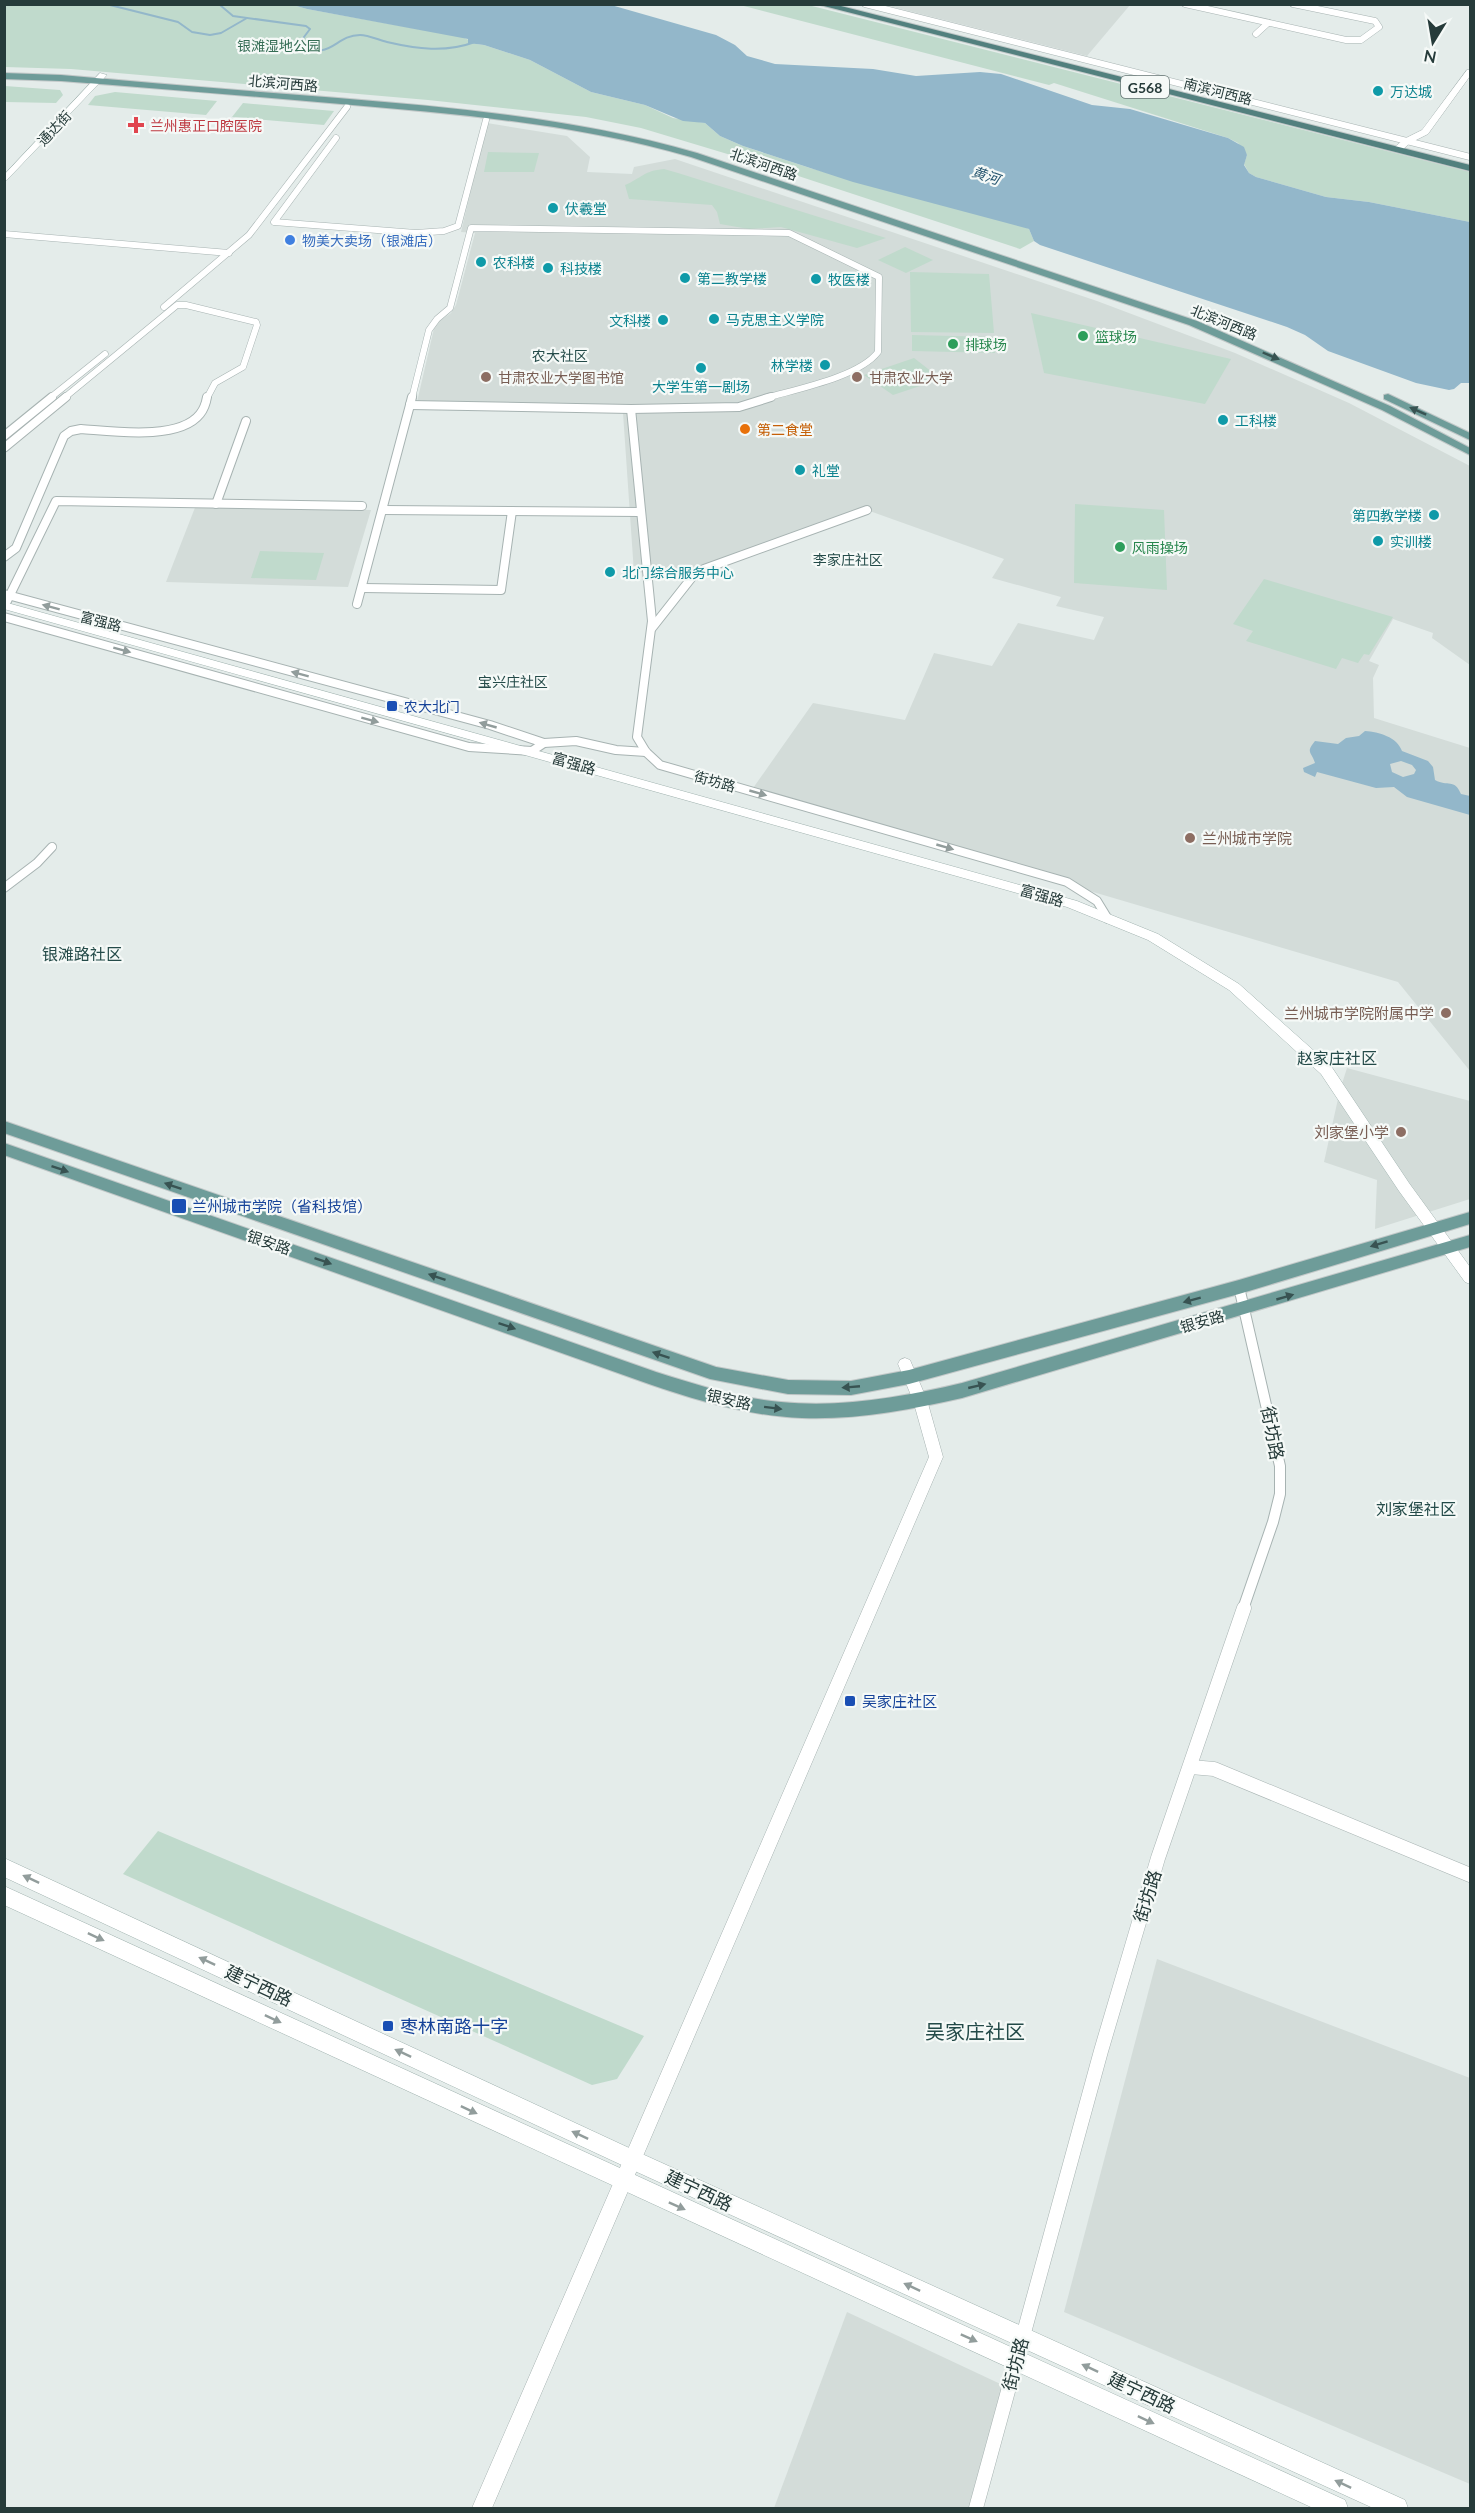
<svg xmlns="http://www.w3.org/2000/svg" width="1475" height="2513" viewBox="0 0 1475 2513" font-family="Lato,'Noto Sans SC',sans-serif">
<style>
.built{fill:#d3dcd9}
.green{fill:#c0dacc}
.water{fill:#93b7ca;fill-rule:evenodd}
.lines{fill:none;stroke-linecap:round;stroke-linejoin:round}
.stream{stroke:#93b7ca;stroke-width:2}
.minor-far3-casing{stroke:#a7b3b2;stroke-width:7}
.minor-far2-casing{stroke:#a7b3b2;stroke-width:10}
.minor-far1-casing{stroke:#a7b3b2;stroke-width:12}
.minor-casing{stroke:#a7b3b2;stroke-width:15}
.tertiary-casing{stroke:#a7b3b2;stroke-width:1}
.secondary-casing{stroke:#a1b3b0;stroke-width:1}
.primary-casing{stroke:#c2c8c8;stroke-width:2}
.trunk-casing{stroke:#c2c8c8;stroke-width:2}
.minor-far3{stroke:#fff;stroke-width:6}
.minor-far2{stroke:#fff;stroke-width:8}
.minor-far1{stroke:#fff;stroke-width:10}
.minor{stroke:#fff;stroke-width:14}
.tertiary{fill:#fff;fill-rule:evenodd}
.secondary{fill:#fff;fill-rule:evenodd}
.primary{fill:#6e9c99;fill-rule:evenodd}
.trunk{fill:#52807e;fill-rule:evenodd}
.oneway{fill:#385352}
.oneway2{fill:#929d9c}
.culture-dot{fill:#0f9aa8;stroke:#f5f9f7;stroke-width:2}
.health-dot{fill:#e0444e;stroke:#f5f9f7;stroke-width:2}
.shop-dot{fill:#3f7fe0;stroke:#f5f9f7;stroke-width:2}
.leisure-dot{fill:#2e9e5b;stroke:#f5f9f7;stroke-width:2}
.education-dot{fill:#8d6e63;stroke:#f5f9f7;stroke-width:2}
.food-dot{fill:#e8710a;stroke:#f5f9f7;stroke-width:2}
.transit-dot{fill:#1a4fb4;stroke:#f5f9f7;stroke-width:2}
.labels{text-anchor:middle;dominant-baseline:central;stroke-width:4.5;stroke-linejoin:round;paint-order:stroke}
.far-park-label{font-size:14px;fill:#356d55;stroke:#f5f9f7}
.far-street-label{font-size:14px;fill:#263b3a;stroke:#f5f9f7}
.shield{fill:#f5f9f7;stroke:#647473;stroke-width:1.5}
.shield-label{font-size:14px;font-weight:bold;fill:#263b3a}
.far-culture-label{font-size:14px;fill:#0d838f;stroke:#f5f9f7;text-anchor:start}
.far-health-label{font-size:14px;fill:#be3a42;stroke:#f5f9f7;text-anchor:start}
.far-water-label{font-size:14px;font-style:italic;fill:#275670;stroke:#f5f9f7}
.far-shop-label{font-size:14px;fill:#366cbe;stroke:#f5f9f7;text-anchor:start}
.far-leisure-label{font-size:14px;fill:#27864d;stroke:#f5f9f7;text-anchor:start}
.far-neighbourhood-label{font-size:14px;fill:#244b49;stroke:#f5f9f7}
.far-education-label{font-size:14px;fill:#785e54;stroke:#f5f9f7;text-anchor:start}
.far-food-label{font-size:14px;fill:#c56008;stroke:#f5f9f7;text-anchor:start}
.far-transit-label{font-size:14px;fill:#164399;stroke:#f5f9f7;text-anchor:start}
.street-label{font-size:15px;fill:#263b3a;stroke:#f5f9f7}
.education-label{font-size:15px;fill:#785e54;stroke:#f5f9f7;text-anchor:end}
.transit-label{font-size:15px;fill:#164399;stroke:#f5f9f7;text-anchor:start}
.neighbourhood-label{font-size:16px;fill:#244b49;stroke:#f5f9f7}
.near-street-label{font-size:18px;fill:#263b3a;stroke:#f5f9f7}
.near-transit-label{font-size:18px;fill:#164399;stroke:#f5f9f7;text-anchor:start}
.near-neighbourhood-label{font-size:20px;fill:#244b49;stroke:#f5f9f7}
</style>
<rect width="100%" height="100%" fill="#e4ecea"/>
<g class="built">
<path d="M885,5H1130L1087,56Z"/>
<path d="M487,123L567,136L590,157L587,172L632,174L634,167L675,159L1097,301L1235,353L1349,403L1470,466V665L1432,638L1433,633L1393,619L1369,661L1379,665L1373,678L1374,718L1470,748V1071L1398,982L751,791L813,703L905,720L934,653L992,666L1018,623L1094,640L1104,617L1056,606L1061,597L992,578L1004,559L864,509L694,569L634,573L623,413L417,402L435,324L451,313L456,305L475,233L461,232Z"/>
<path d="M196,505L371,510L348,587L166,582Z"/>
<path d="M1347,1068L1470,1101V1199L1375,1229L1377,1180L1324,1162L1340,1090Z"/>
<path d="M1157,1959L1470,2078V2484L1064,2312Z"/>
<path d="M847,2312L1009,2388L973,2508H774Z"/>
</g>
<g class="green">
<path d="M5,5H293L307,9L462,37L469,40L468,43L484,45L530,60L591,92L645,105L673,118L705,123L720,136L743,146L810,168L1022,226L1029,229L1034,241L1020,249L774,168L641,128L586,117L428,100L71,69L5,67Z"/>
<path d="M740,5H808L1470,172V222L1369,202L1326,197L1256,177L1249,173L1244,164L1247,155L1238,143L1228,138L1054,83L1049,85Z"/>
<path d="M5,86L60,90L63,95L56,103L5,102Z"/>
<path d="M115,92L217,101L206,115L88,105L95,96Z"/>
<path d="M243,103L334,111L324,125L232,117Z"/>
<path d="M488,152L539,153L534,172H484Z"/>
<path d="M664,169L678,173L886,238L857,248L781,227L749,229L720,224L717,212L712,205L629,199L625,185C642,178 643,171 664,169Z"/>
<path d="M905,247L933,260L906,273L878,260Z"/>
<path d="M910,272L989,274L994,333L911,332Z"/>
<path d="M1031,313L1231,359L1205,404L1044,373Z"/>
<path d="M912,335L994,337L995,353L912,351Z"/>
<path d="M914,358L941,379L893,395L864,375Z"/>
<path d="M1075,504L1164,510L1167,590L1074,583Z"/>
<path d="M260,551L324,553L316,580L251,578Z"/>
<path d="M1264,579L1393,617L1369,655L1364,654L1358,663L1342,658L1336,669L1246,641L1253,631L1233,624Z"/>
<path d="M158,1831L644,2036L617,2079L592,2085L123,1874Z"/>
</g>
<g class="water">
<path d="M293,5H611L716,35L735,45L747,56L775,64L873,69L916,76L980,72L1001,74L1092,105L1130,109L1228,138L1244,147L1247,155L1244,165L1249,173L1256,177L1326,197L1369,202L1470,222V383H1461L1454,389L1449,390L1416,383L1328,351L1305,335L1287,327L1040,245L1034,241L1029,229L853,182L743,146L720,136L705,123L683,121L645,105L591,92L530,60L484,45L468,43V39L307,9Z"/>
<path d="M1365,731C1379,732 1397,737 1402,751L1428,761L1433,767L1435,780C1448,787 1454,778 1461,794L1470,796V815L1407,797L1394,787L1376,788L1317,772L1315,777L1304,772L1303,768L1315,763C1312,752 1305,753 1315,741L1338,744L1346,738L1359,736ZM1401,761L1412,765L1416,770L1414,774L1403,777L1392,772L1390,764Z"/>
</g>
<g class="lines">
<g class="stream">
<path d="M106,4L178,22L192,32L210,35L221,33L247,18"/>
<path d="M197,4L220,5L233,16L306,26L310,29L298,45C332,62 334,35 360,35C368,35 379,40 387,42C417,49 445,53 475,42"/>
</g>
<defs>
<g id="minor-far3">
<path d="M865,4L1470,157"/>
<path d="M1185,4L1346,40H1361L1379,27L1375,21L1293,4"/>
<path d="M1256,34L1268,23"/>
<path d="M336,138L274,222L416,233L444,231L458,226L486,120"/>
<path d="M4,234L229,253"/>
<path d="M164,307L249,235L347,107"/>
<path d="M50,398L105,354"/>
<path d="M64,398L177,305H186L256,322L257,325L243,367L215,383L207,398"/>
<path d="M412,398L429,330L437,319L450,308L471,228L789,233L879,277L878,352C859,377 797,389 766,398"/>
</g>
<g id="minor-far2">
<path d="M410,405L631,409L739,407L771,397"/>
<path d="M410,405L412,397"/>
<path d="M631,409L652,621L637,737L646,752L660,765L1067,882L1097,901L1108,919"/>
<path d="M4,436L52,397"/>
<path d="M4,448L66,397"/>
<path d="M216,504L246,421"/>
<path d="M384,510L640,512"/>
<path d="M4,557L16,548L64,436L71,431L81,429C111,431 179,441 200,414C204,409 206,403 207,397"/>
<path d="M363,588L501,590L512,511"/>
<path d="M4,594L490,725L544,743"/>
<path d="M7,601L56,501L362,506"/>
<path d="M357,604L410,405"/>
<path d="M4,617L469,747L532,751L544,743L576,741L616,750L646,752"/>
<path d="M652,628L693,576L704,569L867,510"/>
<path d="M4,888L37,863L52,847"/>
</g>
<path id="minor-far1" d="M1239,1287L1280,1466V1494L1273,1522L1243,1609"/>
<g id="minor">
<path d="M1191,1767L1214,1769L1470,1875"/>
<path d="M976,2508L1101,2051L1158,1858L1244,1608"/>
</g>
<g id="tertiary">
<path d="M1467,70H1470V76L1428,134L1410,143L1401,151H1395V147L1404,139L1422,130Z"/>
<path d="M905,1358L910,1360L927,1400L943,1457L492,2508H472L929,1457L913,1400L898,1364L900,1360Z"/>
</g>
<g id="secondary">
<path d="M100,73L107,75L4,183V175Z"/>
<path d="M4,602L1077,901L1158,934L1239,984L1331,1066L1409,1183L1470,1267V1284L1465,1282L1399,1191L1321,1074L1229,990L1148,940L1067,907L4,609Z"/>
<path d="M4,1858L640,2153L1405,2500L1408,2508H1373L626,2167L4,1877Z"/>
<path d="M4,1886L1345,2500L1348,2508H1313L4,1905Z"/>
</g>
<g id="primary">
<path d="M4,73L61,75C153,83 246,91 338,98C460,108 579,119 697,153L1197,321L1390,406L1470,448V455L1382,410L1189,325L691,157C576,124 460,114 341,104C248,96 154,88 61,81L4,79Z"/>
<path d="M1388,394L1470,433V440L1384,399V395Z"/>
<path d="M4,1121L716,1367L788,1380L851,1381L909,1370L1239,1280L1470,1212V1224L1239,1294L909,1384L851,1395L788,1394L710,1379L4,1133Z"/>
<path d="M4,1143L656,1372C697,1385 738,1398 781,1402C842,1408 903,1397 962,1383L1470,1235V1247L962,1398C909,1410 856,1420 802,1418C750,1416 698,1401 649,1384L4,1155Z"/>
</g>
<path id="trunk" d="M816,4H833L1470,165V171Z"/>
</defs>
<use href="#minor-far3" class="minor-far3-casing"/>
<use href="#minor-far2" class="minor-far2-casing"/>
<use href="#minor-far1" class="minor-far1-casing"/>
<use href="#minor" class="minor-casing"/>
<use href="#tertiary" class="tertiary-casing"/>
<use href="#secondary" class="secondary-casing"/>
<use href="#primary" class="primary-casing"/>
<use href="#trunk" class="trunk-casing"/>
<use href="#minor-far3" class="minor-far3"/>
<use href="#minor-far2" class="minor-far2"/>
<use href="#minor-far1" class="minor-far1"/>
<use href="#minor" class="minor"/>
<use href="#tertiary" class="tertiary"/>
<use href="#secondary" class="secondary"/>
<use href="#primary" class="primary"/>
<use href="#trunk" class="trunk"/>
</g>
<defs><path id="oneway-solid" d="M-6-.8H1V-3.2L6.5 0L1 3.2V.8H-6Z" transform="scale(1.5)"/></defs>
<g class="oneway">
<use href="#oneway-solid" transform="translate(1271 356) rotate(23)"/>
<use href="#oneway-solid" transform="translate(1418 411) rotate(-156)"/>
<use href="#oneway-solid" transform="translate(60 1169) rotate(19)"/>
<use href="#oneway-solid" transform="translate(173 1186) rotate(-161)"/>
<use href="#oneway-solid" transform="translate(1379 1244) rotate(163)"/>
<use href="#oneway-solid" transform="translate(323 1261) rotate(19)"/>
<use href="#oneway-solid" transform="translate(437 1277) rotate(-161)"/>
<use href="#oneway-solid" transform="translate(1285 1297) rotate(-16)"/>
<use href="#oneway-solid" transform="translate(1192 1300) rotate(165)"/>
<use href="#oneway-solid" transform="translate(507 1326) rotate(19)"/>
<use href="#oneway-solid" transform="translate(661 1355) rotate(-161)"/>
<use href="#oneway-solid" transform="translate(977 1386) rotate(-13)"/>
<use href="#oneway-solid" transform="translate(851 1387) rotate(175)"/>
<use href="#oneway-solid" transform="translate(773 1408) rotate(7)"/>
</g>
<g class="oneway2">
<use href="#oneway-solid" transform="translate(51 607) rotate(-165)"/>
<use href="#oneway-solid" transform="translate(122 650) rotate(15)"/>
<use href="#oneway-solid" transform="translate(300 674) rotate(-165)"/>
<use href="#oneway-solid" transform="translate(370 720) rotate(15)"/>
<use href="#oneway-solid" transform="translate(488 725) rotate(-164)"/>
<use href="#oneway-solid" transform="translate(758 793) rotate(16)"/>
<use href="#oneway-solid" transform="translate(945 847) rotate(16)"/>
<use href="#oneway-solid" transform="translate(31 1879) rotate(-155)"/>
<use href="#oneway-solid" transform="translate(96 1937) rotate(25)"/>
<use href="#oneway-solid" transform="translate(207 1961) rotate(-155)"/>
<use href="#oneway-solid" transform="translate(273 2019) rotate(25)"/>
<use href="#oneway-solid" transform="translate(403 2053) rotate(-155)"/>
<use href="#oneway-solid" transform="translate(469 2110) rotate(25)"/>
<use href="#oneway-solid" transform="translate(580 2135) rotate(-155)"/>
<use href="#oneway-solid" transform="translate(677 2206) rotate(24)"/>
<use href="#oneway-solid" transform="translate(912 2287) rotate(-155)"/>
<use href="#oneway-solid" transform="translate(969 2338) rotate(24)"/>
<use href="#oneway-solid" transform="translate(1090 2368) rotate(-155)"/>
<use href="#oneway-solid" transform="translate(1146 2420) rotate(25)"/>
<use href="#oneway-solid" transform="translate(1343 2484) rotate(-155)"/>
</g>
<g class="culture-dot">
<circle cx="1378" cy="91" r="6"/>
<circle cx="553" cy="208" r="6"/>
<circle cx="481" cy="262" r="6"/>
<circle cx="548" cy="268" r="6"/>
<circle cx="685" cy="278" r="6"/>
<circle cx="816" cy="279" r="6"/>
<circle cx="714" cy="319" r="6"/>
<circle cx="663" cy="320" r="6"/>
<circle cx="825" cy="365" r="6"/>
<circle cx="701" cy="368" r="6"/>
<circle cx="1223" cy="420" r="6"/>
<circle cx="800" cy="470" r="6"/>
<circle cx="1434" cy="515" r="6"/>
<circle cx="1378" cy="541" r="6"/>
<circle cx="610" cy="572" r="6"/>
</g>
<path class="health-dot" d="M133 116h6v6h6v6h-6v6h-6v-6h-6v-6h6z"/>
<circle class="shop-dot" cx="290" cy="240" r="6"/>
<g class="leisure-dot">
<circle cx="1083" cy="336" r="6"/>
<circle cx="953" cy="344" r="6"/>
<circle cx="1120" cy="547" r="6"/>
</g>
<g class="education-dot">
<circle cx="486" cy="377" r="6"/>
<circle cx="857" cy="377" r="6"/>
<circle cx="1190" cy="838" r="6"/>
<circle cx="1446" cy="1013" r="6"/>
<circle cx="1401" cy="1132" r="6"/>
</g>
<circle class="food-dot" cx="745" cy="429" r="6"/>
<g class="transit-dot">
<rect x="386" y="700" width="12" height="12" rx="3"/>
<rect x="171" y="1198" width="16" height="16" rx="3"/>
<rect x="844" y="1695" width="12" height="12" rx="3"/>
<rect x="382" y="2020" width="12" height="12" rx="3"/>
</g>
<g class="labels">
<g class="far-park-label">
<text x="279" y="45">银滩湿地公园</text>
</g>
<g class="far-street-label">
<text transform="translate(283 83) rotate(5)">北滨河西路</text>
<text transform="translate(1218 91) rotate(14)">南滨河西路</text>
<text transform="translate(54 128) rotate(-47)">通达街</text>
<text transform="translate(764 164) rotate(19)">北滨河西路</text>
<text transform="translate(1224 322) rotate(22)">北滨河西路</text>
<text transform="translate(101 621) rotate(15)">富强路</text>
<text transform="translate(715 781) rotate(16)">街坊路</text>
</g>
<rect class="shield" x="1121" y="76" width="48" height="22" rx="4.5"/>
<g class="shield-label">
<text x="1145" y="87">G568</text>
</g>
<g class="far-culture-label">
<text x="1390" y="91">万达城</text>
<text x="565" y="208">伏羲堂</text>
<text x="493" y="262">农科楼</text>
<text x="560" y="268">科技楼</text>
<text x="697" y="278">第二教学楼</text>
<text x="828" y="279">牧医楼</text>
<text x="726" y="319">马克思主义学院</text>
<text x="651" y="320" text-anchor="end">文科楼</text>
<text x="813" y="365" text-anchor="end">林学楼</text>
<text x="701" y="386" text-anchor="middle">大学生第一剧场</text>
<text x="1235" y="420">工科楼</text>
<text x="812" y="470">礼堂</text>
<text x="1422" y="515" text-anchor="end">第四教学楼</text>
<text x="1390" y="541">实训楼</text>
<text x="622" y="572">北门综合服务中心</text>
</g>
<g class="far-health-label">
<text x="150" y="125">兰州惠正口腔医院</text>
</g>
<g class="far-water-label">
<text transform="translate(986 175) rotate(19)">黄河</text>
</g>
<g class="far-shop-label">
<text x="302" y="240">物美大卖场（银滩店）</text>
</g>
<g class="far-leisure-label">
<text x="1095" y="336">篮球场</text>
<text x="965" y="344">排球场</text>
<text x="1132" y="547">风雨操场</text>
</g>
<g class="far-neighbourhood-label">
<text x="560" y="355">农大社区</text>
<text x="848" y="559">李家庄社区</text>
<text x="513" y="681">宝兴庄社区</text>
</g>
<g class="far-education-label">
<text x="498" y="377">甘肃农业大学图书馆</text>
<text x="869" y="377">甘肃农业大学</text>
</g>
<g class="far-food-label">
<text x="757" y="429">第二食堂</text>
</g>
<g class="far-transit-label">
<text x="404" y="706">农大北门</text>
</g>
<g class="street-label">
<text transform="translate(574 763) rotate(16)">富强路</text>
<text transform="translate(1042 895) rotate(16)">富强路</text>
<text transform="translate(269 1242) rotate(19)">银安路</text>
<text transform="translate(1202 1321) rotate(-16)">银安路</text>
<text transform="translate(729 1399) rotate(13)">银安路</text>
</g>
<g class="education-label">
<text x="1202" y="838" text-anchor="start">兰州城市学院</text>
<text x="1434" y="1013">兰州城市学院附属中学</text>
<text x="1389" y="1132">刘家堡小学</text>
</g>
<g class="transit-label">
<text x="192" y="1206">兰州城市学院（省科技馆）</text>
<text x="862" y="1701">吴家庄社区</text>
</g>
<g class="neighbourhood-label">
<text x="82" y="953">银滩路社区</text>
<text x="1337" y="1057">赵家庄社区</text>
<text x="1416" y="1508">刘家堡社区</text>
</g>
<g class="near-street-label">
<text transform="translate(1273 1433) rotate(79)">街坊路</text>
<text transform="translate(1147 1896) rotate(-73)">街坊路</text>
<text transform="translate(259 1985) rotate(25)">建宁西路</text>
<text transform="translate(699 2190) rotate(25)">建宁西路</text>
<text transform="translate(1015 2364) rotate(-75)">街坊路</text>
<text transform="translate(1142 2392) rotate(25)">建宁西路</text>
</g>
<g class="near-transit-label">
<text x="400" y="2026">枣林南路十字</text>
</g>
<g class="near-neighbourhood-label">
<text x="975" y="2031">吴家庄社区</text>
</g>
</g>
<rect width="1475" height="2513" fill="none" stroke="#263b3a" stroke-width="12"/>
<g transform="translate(1433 42) rotate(191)" stroke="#f5f9f7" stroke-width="4.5" paint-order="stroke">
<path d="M0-4.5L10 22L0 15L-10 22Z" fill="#263b3a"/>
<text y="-9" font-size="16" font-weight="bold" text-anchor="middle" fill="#263b3a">N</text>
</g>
</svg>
